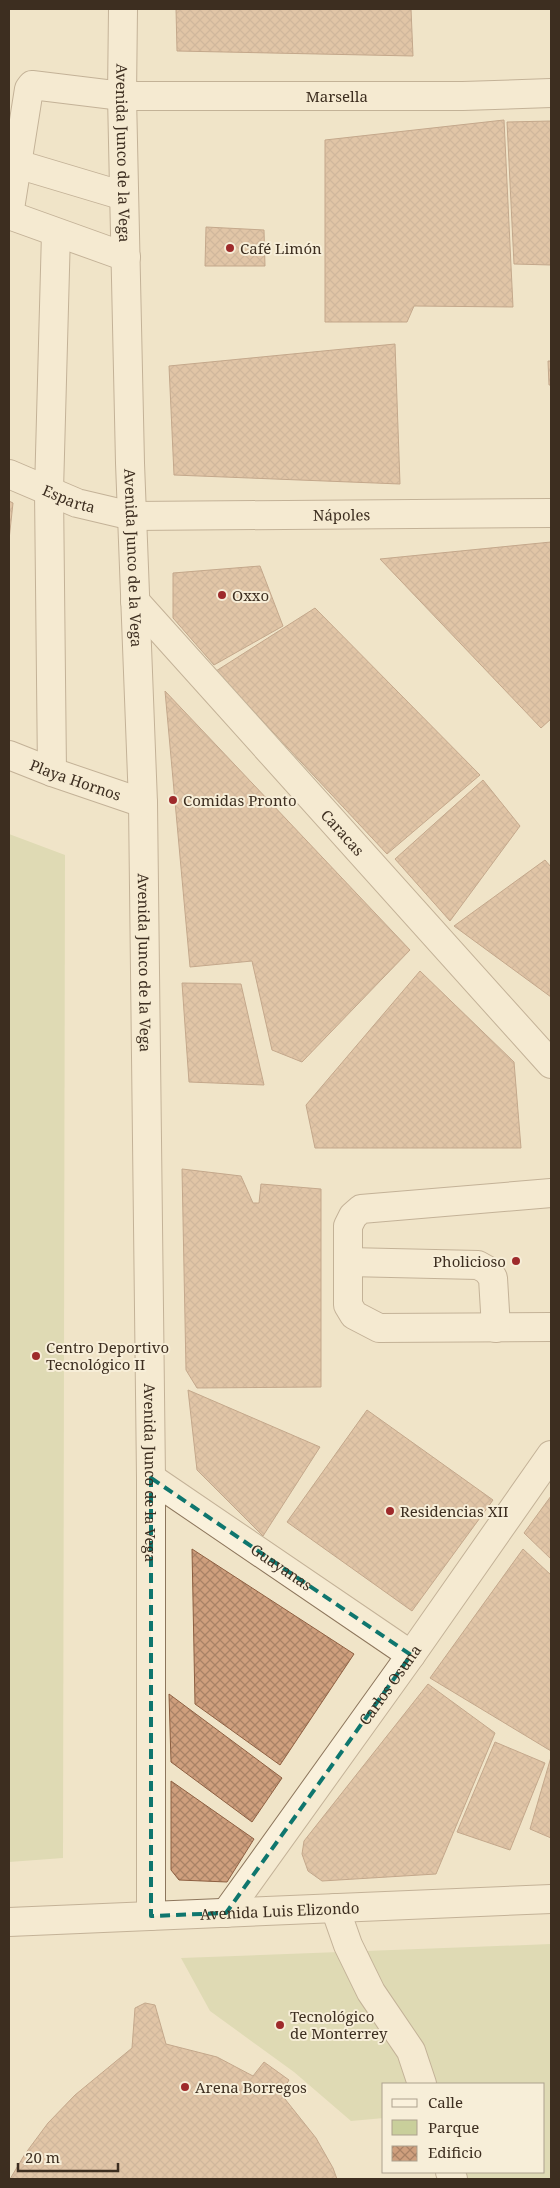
<svg xmlns="http://www.w3.org/2000/svg" width="560" height="2188" viewBox="0 0 560 2188" font-family="'Noto Serif',serif">
<style>
.green{fill:#c9cf9b}
.building{fill:url(#building-cross-hatch);stroke:#8d5f41}
.lines{fill:none;stroke-linecap:round;stroke-linejoin:round}
.minor-casing{stroke:#8d765c;stroke-width:30}
.minor{stroke:#faf1dc;stroke-width:28}
.marked{fill:none;stroke:#0f766e;stroke-width:4;stroke-dasharray:10 6;stroke-linejoin:round}
.poi-dot{fill:#9e2a2b;stroke:#f7eed8;stroke-width:2}
.labels{text-anchor:middle;dominant-baseline:central;stroke-width:4;stroke-linejoin:round;paint-order:stroke}
.street-label{font-size:15px;fill:#3d2e20;stroke:#f7eed8}
.poi-label{font-size:15px;fill:#3d2e20;stroke:#f7eed8;text-anchor:start}
</style>
<defs>
<pattern id="building-cross-hatch" width="8" height="8" patternUnits="userSpaceOnUse" patternTransform="scale(1.25)"><rect width="8" height="8" fill="#cf9f7d"/><path d="M0 0l8 8M0 8l8-8" fill="none" stroke="#a98266"/></pattern>
</defs>
<rect width="100%" height="100%" fill="#f0e4c8"/>
<g class="green">
<path d="M9,834L65,855L63,1858L9,1862Z"/>
<path d="M551,1944V2179H447L446,2172H544V2084H384V2118L351,2121L294,2072L210,2011L181,1958Z"/>
</g>
<g class="building">
<path d="M176,9H411L413,56L177,51Z"/>
<path d="M504,120L513,307L414,306L407,322H325V140Z"/>
<path d="M551,121V265L514,264L507,122Z"/>
<path d="M206,227L264,230L265,266H205Z"/>
<path d="M395,344L400,484L174,475L169,366Z"/>
<path d="M548,361H551V385H549Z"/>
<path d="M9,501L13,503L9,540Z"/>
<path d="M551,542V719L541,728L380,559Z"/>
<path d="M260,566L283,626L214,665L173,618V573Z"/>
<path d="M315,608L480,775L387,854L216,671Z"/>
<path d="M165,691L410,950L302,1062L272,1050L252,961L190,967Z"/>
<path d="M483,780L520,826L450,921L395,859Z"/>
<path d="M545,860L551,867V997L454,926Z"/>
<path d="M420,971L514,1062L521,1148H315L306,1105Z"/>
<path d="M182,983L241,984L264,1085L189,1082Z"/>
<path d="M182,1169L241,1176L253,1203H259L261,1184L321,1189V1387L197,1388L186,1370Z"/>
<path d="M188,1390L320,1447L263,1536L197,1470Z"/>
<path d="M367,1410L493,1500L412,1611L287,1522Z"/>
<path d="M551,1496V1559L524,1533Z"/>
<path d="M192,1549L354,1654L280,1765L195,1704Z"/>
<path d="M523,1549L551,1575V1751L430,1678Z"/>
<path d="M428,1684L495,1733L436,1874L322,1881L308,1871L302,1854L304,1841Z"/>
<path d="M169,1694L282,1778L252,1822L171,1762Z"/>
<path d="M495,1742L545,1763L510,1850L457,1832Z"/>
<path d="M551,1757V1838L530,1829Z"/>
<path d="M171,1781L254,1839L227,1882L179,1880L171,1870Z"/>
<path d="M145,2003L155,2005L166,2044L217,2057L253,2076L264,2062L289,2080L281,2094L316,2138L333,2168L337,2179H10L25,2154L48,2123L75,2095L132,2048L135,2008Z"/>
</g>
<g class="lines">
<defs>
<g id="minor">
<path id="s1" d="M123,9L122,96L130,463L143,803L151,1478V1916"/>
<path d="M17,164L124,196"/>
<path id="s2" d="M9,215L29,89L32,85L122,96H463L551,93"/>
<path d="M9,215L126,257"/>
<path id="s3" d="M9,474L77,503L132,516L551,513"/>
<path id="s4" d="M135,601L551,1064"/>
<path id="s5" d="M9,755L52,772L143,803"/>
<path d="M52,772L49,491L56,233"/>
<path d="M551,1193L361,1209L353,1216L348,1226V1305L354,1315L379,1328L551,1327"/>
<path d="M348,1262L478,1265L487,1270L493,1278L496,1328"/>
<path id="s6" d="M151,1478L411,1655"/>
<path d="M335,1908L348,1945L371,1992L411,2051L422,2084"/>
<path id="s7" d="M226,1913L411,1655L551,1455"/>
<path id="s8" d="M9,1922L551,1899"/>
<path d="M450,2172L453,2179"/>
</g>
</defs>
<use href="#minor" class="minor-casing"/>
<use href="#minor" class="minor"/>
</g>
<path d="M0 0H560V2188H0ZM151,1478L411,1655L226,1913L151,1916Z" fill="#f0e4c8" fill-opacity=".55" fill-rule="evenodd"/>
<path class="marked" d="M151,1478L411,1655L226,1913L151,1916Z"/>
<g class="poi-dot">
<circle cx="230" cy="248" r="5"/>
<circle cx="222" cy="595" r="5"/>
<circle cx="173" cy="800" r="5"/>
<circle cx="516" cy="1261" r="5"/>
<circle cx="36" cy="1356" r="5"/>
<circle cx="390" cy="1511" r="5"/>
<circle cx="280" cy="2025" r="5"/>
<circle cx="185" cy="2087" r="5"/>
</g>
<g class="labels">
<g class="street-label">
<text stroke="none"><textPath href="#s2" startOffset="438">Marsella</textPath></text>
<text stroke="none"><textPath href="#s1" startOffset="144">Avenida Junco de la Vega</textPath></text>
<text stroke="none"><textPath href="#s3" startOffset="65">Esparta</textPath></text>
<text stroke="none"><textPath href="#s3" startOffset="340">Nápoles</textPath></text>
<text stroke="none"><textPath href="#s1" startOffset="549">Avenida Junco de la Vega</textPath></text>
<text stroke="none"><textPath href="#s5" startOffset="71">Playa Hornos</textPath></text>
<text stroke="none"><textPath href="#s4" startOffset="311">Caracas</textPath></text>
<text stroke="none"><textPath href="#s1" startOffset="954">Avenida Junco de la Vega</textPath></text>
<text stroke="none"><textPath href="#s1" startOffset="1464">Avenida Junco de la Vega</textPath></text>
<text stroke="none"><textPath href="#s6" startOffset="158">Guayanas</textPath></text>
<text stroke="none"><textPath href="#s7" startOffset="281">Carlos Osuna</textPath></text>
<text stroke="none"><textPath href="#s8" startOffset="271">Avenida Luis Elizondo</textPath></text>
</g>
<g class="poi-label">
<text x="240" y="248">Café Limón</text>
<text x="232" y="595">Oxxo</text>
<text x="183" y="800">Comidas Pronto</text>
<text x="506" y="1261" text-anchor="end">Pholicioso</text>
<text x="46" y="1347">Centro Deportivo<tspan x="46" dy="17">Tecnológico II</tspan></text>
<text x="400" y="1511">Residencias XII</text>
<text x="290" y="2016">Tecnológico<tspan x="290" dy="17">de Monterrey</tspan></text>
<text x="195" y="2087">Arena Borregos</text>
</g>
</g>
<rect width="560" height="2188" fill="none" stroke="#3d2e20" stroke-width="20"/>
<rect x="382" y="2083" width="162" height="90" fill="#f7eed8" stroke="#ada18e"/>
<rect x="392" y="2099" width="25" height="8" fill="#faf1dc" stroke="#ada18e"/>
<text x="428" y="2108" font-size="15" fill="#3d2e20">Calle</text>
<rect x="392" y="2120" width="25" height="15" fill="#c9cf9b" stroke="#ada18e"/>
<text x="428" y="2133" font-size="15" fill="#3d2e20">Parque</text>
<rect x="392" y="2146" width="25" height="15" fill="url(#building-cross-hatch)" stroke="#ada18e"/>
<text x="428" y="2158" font-size="15" fill="#3d2e20">Edificio</text>
<path d="M18 2163v8h100v-8" fill="none" stroke="#3d2e20" stroke-width="2.5"/>
<text x="25" y="2163" font-size="15" fill="#3d2e20" stroke="#f7eed8" stroke-width="4" paint-order="stroke">20 m</text>
</svg>
